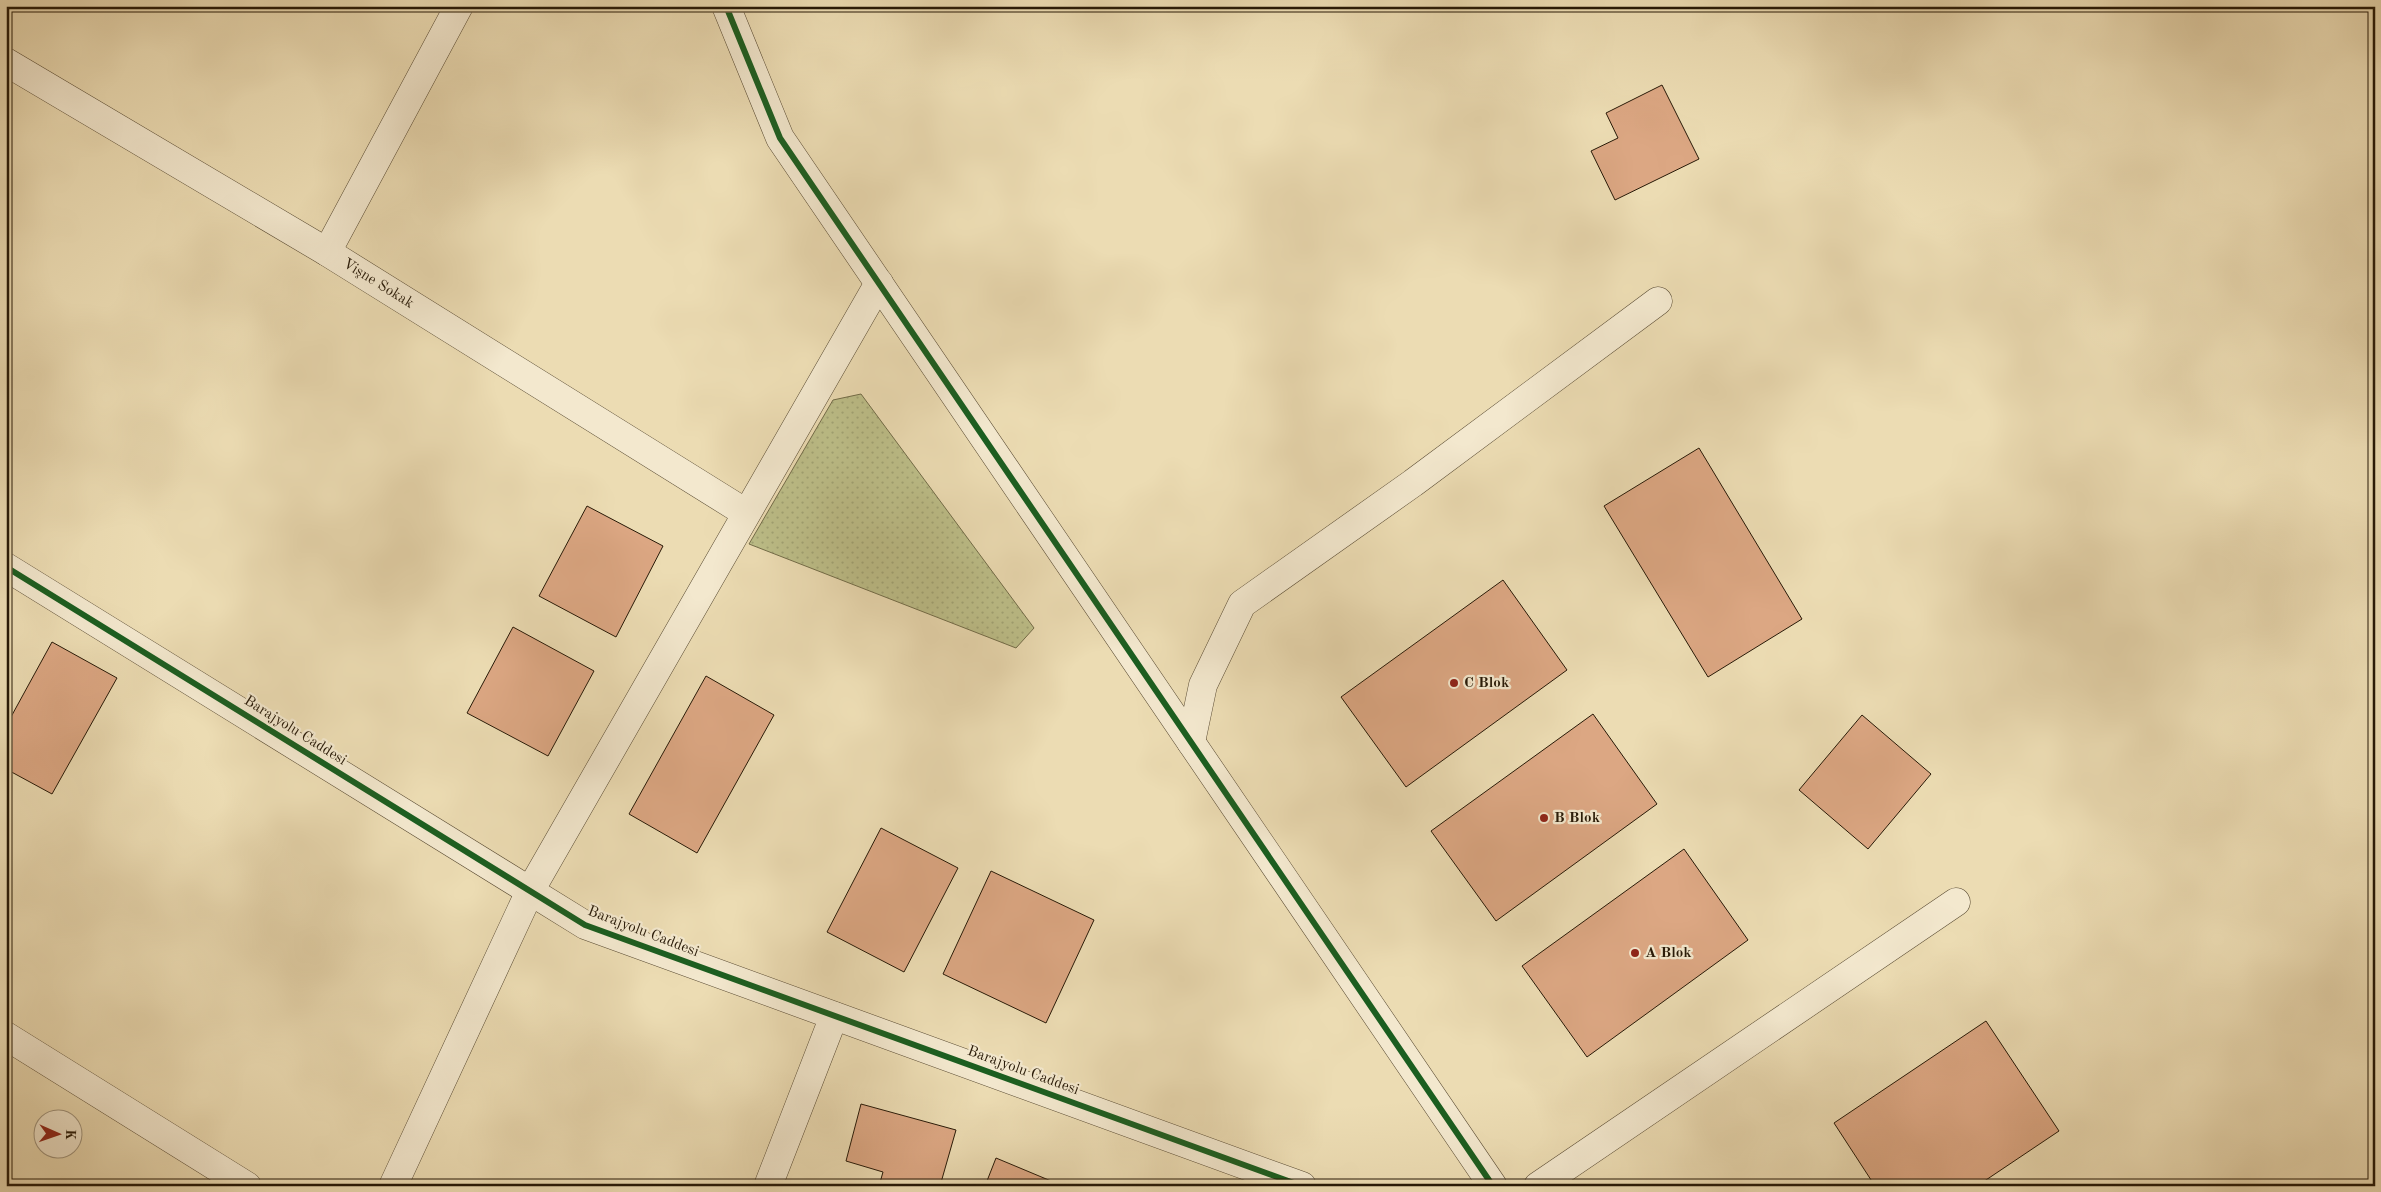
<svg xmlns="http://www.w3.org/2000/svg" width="2381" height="1192" viewBox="0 0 2381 1192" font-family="'Old Standard TT',serif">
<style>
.grass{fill:url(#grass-dots);stroke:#726c48}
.building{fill:#dca783;stroke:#271907}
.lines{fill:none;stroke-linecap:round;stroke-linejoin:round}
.minor-casing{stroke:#584a32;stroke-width:29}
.tertiary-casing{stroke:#584a32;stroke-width:29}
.minor{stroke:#f3e8ce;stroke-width:28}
.tertiary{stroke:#f3e8ce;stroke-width:28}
.cycleway-casing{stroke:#f3e8ce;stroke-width:9}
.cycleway{stroke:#1b5e20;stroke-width:6}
.poi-dot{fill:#8f2418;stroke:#f3e8ce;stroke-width:2}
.labels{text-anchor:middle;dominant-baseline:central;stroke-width:4.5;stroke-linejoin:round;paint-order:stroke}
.street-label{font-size:15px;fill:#271907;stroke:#f3e8ce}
.poi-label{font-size:15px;font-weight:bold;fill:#271907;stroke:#f3e8ce;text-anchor:start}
</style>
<defs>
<pattern id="grass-dots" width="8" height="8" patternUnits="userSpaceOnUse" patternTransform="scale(1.25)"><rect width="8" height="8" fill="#bdbf89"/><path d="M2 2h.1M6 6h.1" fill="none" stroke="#a2a475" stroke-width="1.8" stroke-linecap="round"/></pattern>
</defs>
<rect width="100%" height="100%" fill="#ecdcb3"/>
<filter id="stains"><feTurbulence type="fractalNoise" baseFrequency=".004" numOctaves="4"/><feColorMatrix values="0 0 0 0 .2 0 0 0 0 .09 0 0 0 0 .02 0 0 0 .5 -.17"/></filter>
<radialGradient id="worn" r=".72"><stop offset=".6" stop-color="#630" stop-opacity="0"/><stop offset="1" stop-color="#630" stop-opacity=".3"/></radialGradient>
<path class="grass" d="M861,394L1034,628L1016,648L749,544L833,400Z"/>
<g class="building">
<path d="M1662,85L1699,159L1615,200L1591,151L1618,138L1606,113Z"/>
<path d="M1699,448L1802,619L1708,677L1604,506Z"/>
<path d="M587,506L663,546L616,637L539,596Z"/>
<path d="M1503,580L1567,670L1406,787L1341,697Z"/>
<path d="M513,627L594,671L548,756L467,713Z"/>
<path d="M52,642L117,678L52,794L6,769V726Z"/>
<path d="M706,676L774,715L697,853L629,814Z"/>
<path d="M1593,714L1657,804L1496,921L1431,831Z"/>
<path d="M1862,715L1931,774L1868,849L1799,790Z"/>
<path d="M881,828L958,868L904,972L827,932Z"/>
<path d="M1684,849L1748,940L1587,1057L1522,966Z"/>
<path d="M991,871L1094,920L1046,1023L943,974Z"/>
<path d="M1986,1021L2059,1131L1977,1186H1875L1834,1123Z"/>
<path d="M861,1104L956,1130L940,1186H879L883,1172L846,1161Z"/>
<path d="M996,1158L1063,1186H985Z"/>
</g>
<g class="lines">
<defs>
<g id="minor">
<path d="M726,6L780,138L1493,1186"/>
<path d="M6,62L327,252L746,513"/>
<path d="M327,252L459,6"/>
<path d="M1191,742L1203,685L1242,604L1413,483L1658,301"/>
<path d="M6,1036L247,1186"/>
<path d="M393,1186L530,891L879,283"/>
<path d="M768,1186L834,1016"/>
<path d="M1538,1186L1956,902"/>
</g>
<path id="tertiary" d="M6,567L585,925L1302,1186"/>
</defs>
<use href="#minor" class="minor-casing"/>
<use href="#tertiary" class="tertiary-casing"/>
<use href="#minor" class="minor"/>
<use href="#tertiary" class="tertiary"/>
<defs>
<g id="cycleway">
<path d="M726,6L780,138L1493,1186"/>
<path d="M6,567L585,925L1302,1186"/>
</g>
</defs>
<use href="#cycleway" class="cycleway-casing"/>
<use href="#cycleway" class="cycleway"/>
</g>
<g class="poi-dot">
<circle cx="1454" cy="683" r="5"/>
<circle cx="1544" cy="818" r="5"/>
<circle cx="1635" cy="953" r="5"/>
</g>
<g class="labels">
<g class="street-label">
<text transform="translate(378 284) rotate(32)">Vişne Sokak</text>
<text transform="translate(295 731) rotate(32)">Barajyolu Caddesi</text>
<text transform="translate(643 932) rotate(21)">Barajyolu Caddesi</text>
<text transform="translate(1023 1071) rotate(20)">Barajyolu Caddesi</text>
</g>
<g class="poi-label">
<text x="1464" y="683">C Blok</text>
<text x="1554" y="818">B Blok</text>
<text x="1645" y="953">A Blok</text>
</g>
</g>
<rect width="2381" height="1192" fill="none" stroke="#ecdcb3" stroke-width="25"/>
<rect x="8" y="8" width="2366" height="1177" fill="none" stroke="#271907" stroke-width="2.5"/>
<rect x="12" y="12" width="2356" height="1167" fill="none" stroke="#271907"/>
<g transform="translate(58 1134) rotate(92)"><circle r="24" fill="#f3e8ce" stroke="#a1957e"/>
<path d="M0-4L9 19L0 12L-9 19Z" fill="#8f2418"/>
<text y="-8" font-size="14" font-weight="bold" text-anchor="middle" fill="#271907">K</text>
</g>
<rect width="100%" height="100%" filter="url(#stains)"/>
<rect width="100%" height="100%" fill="url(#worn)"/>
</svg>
